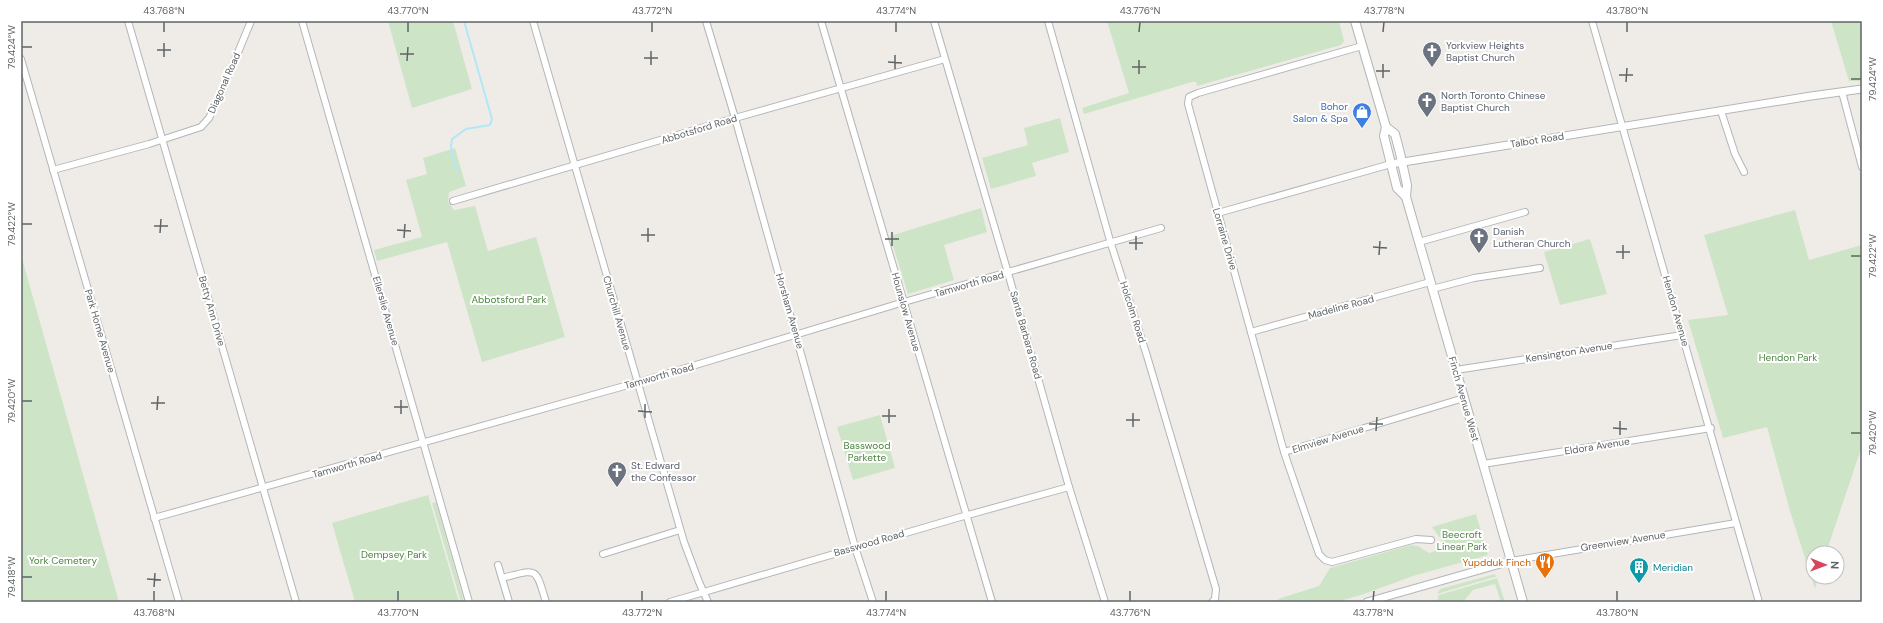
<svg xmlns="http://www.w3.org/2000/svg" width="1883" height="623" viewBox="0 0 1883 623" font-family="'DM Sans',sans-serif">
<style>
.green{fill:#cee4c7}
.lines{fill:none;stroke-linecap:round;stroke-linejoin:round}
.stream{stroke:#b1e8f6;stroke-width:2}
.minor-casing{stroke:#b2b6b8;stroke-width:8}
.tertiary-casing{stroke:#b2b6b8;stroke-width:9}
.secondary-casing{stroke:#b2b6b8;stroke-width:10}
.minor{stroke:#fff;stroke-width:6}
.tertiary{stroke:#fff;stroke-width:7}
.secondary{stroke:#fff;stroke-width:8}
.ticks{fill:none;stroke:#5f6466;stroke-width:1.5}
.labels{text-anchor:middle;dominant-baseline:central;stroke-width:4;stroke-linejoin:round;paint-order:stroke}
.worship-label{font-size:10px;fill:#5b616d;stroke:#fff;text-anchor:start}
.street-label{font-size:10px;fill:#5f6466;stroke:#fff}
.shop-label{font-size:10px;fill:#366cbe;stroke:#fff;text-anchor:end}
.park-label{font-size:10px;fill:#4d8340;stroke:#fff}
.food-label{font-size:10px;fill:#c56008;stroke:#fff;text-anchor:end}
.culture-label{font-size:10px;fill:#0d838f;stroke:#fff;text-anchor:start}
.neatline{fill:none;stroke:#5f6466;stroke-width:1.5}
.ticks-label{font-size:10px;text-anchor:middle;fill:#5f6466}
</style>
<rect width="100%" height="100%" fill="#efece8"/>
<g class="green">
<path d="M388,21H453L472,89L412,108Z"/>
<path d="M1107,21H1339L1344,41L1341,45L1197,86L1196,82H1192L1084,114L1082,108L1129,93Z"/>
<path d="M1831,21H1862V81H1849Z"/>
<path d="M1060,118L1069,152L1032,163L1036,176L991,189L982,158L1028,145L1024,128Z"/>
<path d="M455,148L466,186L449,192L448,202L454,210L475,206L488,251L536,237L565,337L482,362L447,242L377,261L374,250L422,237L406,180L427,174L423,158Z"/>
<path d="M981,208L987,232L944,245L954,280L908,294L890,236Z"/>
<path d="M1795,210L1809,260L1862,245V446L1826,553H1813V577H1818L1815,589L1790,511L1767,427L1723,438L1688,320L1728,315L1704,235Z"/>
<path d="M1590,239L1607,294L1560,305L1544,252Z"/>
<path d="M21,255L119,602H21Z"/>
<path d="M880,415L895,468L853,480L837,427Z"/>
<path d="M428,495L459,602H355L332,523Z"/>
<path d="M436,502L464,601L461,602L432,503Z"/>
<path d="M1476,514L1488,555L1413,576L1364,594L1337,602H1279L1278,599L1319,586L1330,568L1411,545L1418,546L1429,553L1435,551L1441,546V539L1432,527Z"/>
<path d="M1495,574L1496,577H1494L1437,594L1440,589Z"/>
<path d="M1497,578L1505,602H1501L1495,584L1473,590L1463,602L1437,601L1439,595Z"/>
</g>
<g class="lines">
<path class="stream" d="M459,171L456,170L451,147L452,139L466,129L490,125L492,119L464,21"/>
<defs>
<g id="minor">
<path d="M128,21L296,602"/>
<path d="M302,21L469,602"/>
<path d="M533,21L684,542L699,582L708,602"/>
<path d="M706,21L735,118L855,547L873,602"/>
<path d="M821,21L992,602"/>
<path d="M934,21L1008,273L1069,487L1105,602"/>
<path d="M1048,21L1111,244L1147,356L1216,589L1215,599L1212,602"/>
<path d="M1592,21L1759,602"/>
<path d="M1362,46L1198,93L1189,97L1188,104L1284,452L1319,554L1325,560L1332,562L1416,539L1431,540"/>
<path d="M21,59L179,602"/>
<path d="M1842,92L1862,167"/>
<path d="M1721,111L1735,154L1744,172"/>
<path d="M53,170L149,144L201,127L209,118L220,96L251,21"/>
<path d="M453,201L735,118L945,59"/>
<path d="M1218,213L1391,164"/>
<path d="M1419,242L1525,212"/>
<path d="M1432,289L1474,278L1540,268"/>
<path d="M1251,332L1430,282"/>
<path d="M1456,370L1682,335"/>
<path d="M1284,452L1464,398"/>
<path d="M1483,464L1711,428"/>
<path d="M154,518L646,380L904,302L1161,228"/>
<path d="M603,554L680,530"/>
<path d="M1511,561L1736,523"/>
<path d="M498,565L509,602"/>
<path d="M502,578C538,569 535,566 546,602"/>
<path d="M670,602L957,518L1069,487"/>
</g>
<g id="tertiary">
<path d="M1391,164L1811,96L1862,89"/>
<path d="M1367,602L1511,561"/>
</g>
<g id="secondary">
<path d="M1355,21L1386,127L1384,136L1397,188L1406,197"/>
<path d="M1386,127L1395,134L1400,153L1407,185L1406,197L1523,602"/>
</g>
</defs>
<use href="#minor" class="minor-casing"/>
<use href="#tertiary" class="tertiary-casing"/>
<use href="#secondary" class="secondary-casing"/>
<use href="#minor" class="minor"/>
<use href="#tertiary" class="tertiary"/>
<use href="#secondary" class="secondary"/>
</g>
<path class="ticks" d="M164,32V22M408,32V22M652,32V22M896,32V22M1139,32L1140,22M1383,32L1384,22M1627,32V22M22,47H32M157,50H171M400,54H414M164,57V43M644,58H658M407,61L408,47M888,62L902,63M651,65V51M1132,67H1146M895,69V55M1376,71H1390M1139,74V60M1619,75H1633M1383,78V64M1851,79H1861M1626,82L1627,68M22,224H32M154,226H168M397,230L411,231M160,233L161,219M641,235H655M404,238L405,224M885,239H899M648,242V228M1129,243H1143M892,246V232M1373,247L1387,248M1136,250V236M1616,252H1630M1379,255L1380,241M1851,256H1861M1623,259V245M22,401H32M151,403H165M394,407H408M157,410L158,396M638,411L652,412M401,414V400M882,416H896M645,418V404M1126,420H1140M889,423V409M1369,424H1383M1133,427V413M1613,428L1627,429M1376,431L1377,417M1851,433H1861M1620,435V421M22,577H32M147,579L161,580M154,587L155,573M154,601V591M398,601V591M642,601V591M886,601V591M1130,601V591M1373,601L1374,591M1617,601V591"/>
<defs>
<symbol id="church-pin" viewBox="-11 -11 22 30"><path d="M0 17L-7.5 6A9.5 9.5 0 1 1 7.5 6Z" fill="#6b7280" stroke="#fff"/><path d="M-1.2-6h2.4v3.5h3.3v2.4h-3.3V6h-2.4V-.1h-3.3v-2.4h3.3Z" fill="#fff"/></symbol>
<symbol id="shop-pin" viewBox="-11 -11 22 30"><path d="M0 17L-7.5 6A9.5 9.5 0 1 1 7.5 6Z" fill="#3f7fe0" stroke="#fff"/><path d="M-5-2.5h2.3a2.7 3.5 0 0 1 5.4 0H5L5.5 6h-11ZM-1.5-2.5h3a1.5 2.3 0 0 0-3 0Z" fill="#fff"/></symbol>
<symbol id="restaurant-pin" viewBox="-11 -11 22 30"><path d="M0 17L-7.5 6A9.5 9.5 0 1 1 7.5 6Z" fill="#e8710a" stroke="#fff"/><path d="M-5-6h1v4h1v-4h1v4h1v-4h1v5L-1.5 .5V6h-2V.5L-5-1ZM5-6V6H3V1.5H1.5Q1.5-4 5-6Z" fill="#fff"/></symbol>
<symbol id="building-pin" viewBox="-11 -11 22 30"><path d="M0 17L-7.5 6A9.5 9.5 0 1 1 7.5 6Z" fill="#0f9aa8" stroke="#fff"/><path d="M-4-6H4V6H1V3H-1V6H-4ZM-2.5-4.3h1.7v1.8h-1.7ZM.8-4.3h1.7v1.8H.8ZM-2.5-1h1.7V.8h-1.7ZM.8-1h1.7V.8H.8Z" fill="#fff"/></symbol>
</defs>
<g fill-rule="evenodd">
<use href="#church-pin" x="1421" y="40" width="22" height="30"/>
<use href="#church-pin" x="1416" y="90" width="22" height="30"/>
<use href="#shop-pin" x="1351" y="101" width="22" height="30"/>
<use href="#church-pin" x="1468" y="226" width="22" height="30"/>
<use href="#church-pin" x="606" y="460" width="22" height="30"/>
<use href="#restaurant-pin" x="1534" y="551" width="22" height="30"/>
<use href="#building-pin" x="1628" y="556" width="22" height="30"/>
</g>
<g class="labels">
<g class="worship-label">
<text x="1446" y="45">Yorkview Heights<tspan x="1446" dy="12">Baptist Church</tspan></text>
<text x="1441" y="95">North Toronto Chinese<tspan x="1441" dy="12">Baptist Church</tspan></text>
<text x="1493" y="231">Danish<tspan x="1493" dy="12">Lutheran Church</tspan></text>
<text x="631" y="465">St. Edward<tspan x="631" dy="12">the Confessor</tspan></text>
</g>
<g class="street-label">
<text transform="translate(224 83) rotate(-66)">Diagonal Road</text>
<text transform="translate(699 129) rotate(-17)">Abbotsford Road</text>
<text transform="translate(1537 140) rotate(-9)">Talbot Road</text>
<text transform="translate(1225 239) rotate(74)">Lorraine Drive</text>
<text transform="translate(969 284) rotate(-16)">Tamworth Road</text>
<text transform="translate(1341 307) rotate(-15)">Madeline Road</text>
<text transform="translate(212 311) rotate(74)">Betty Ann Drive</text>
<text transform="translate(386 311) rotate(74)">Ellerslie Avenue</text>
<text transform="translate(790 311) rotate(74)">Horsham Avenue</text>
<text transform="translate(1676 311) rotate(74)">Hendon Avenue</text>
<text transform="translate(906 312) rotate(74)">Hounslow Avenue</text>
<text transform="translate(1133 312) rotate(72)">Holcolm Road</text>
<text transform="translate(617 313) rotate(74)">Churchill Avenue</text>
<text transform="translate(100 331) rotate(74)">Park Home Avenue</text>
<text transform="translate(1026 335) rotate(74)">Santa Barbara Road</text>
<text transform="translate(1569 352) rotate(-9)">Kensington Avenue</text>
<text transform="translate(659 376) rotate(-16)">Tamworth Road</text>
<text transform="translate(1464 399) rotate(74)">Finch Avenue West</text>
<text transform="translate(1328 439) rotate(-17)">Elmview Avenue</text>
<text transform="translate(1597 446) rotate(-9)">Eldora Avenue</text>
<text transform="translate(347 465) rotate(-16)">Tamworth Road</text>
<text transform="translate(1623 541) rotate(-9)">Greenview Avenue</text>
<text transform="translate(869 543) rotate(-16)">Basswood Road</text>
</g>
<g class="shop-label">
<text x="1348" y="106">Bohor<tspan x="1348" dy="12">Salon &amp; Spa</tspan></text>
</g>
<g class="park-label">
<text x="509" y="299">Abbotsford Park</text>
<text x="1788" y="357">Hendon Park</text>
<text x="867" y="445">Basswood<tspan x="867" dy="12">Parkette</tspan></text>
<text x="1462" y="534">Beecroft<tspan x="1462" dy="12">Linear Park</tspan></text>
<text x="394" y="554">Dempsey Park</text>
<text x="63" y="560">York Cemetery</text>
</g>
<g class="food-label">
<text x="1531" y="562">Yupdduk Finch</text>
</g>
<g class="culture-label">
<text x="1653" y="567">Meridian</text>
</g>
</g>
<rect width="1883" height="623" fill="none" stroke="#ffffff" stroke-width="44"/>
<g transform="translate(1825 565) rotate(91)"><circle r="19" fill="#ffffff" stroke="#bfc1c2"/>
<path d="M0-3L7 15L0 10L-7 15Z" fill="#d7465c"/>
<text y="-6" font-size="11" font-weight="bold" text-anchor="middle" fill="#5f6466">N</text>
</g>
<rect x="22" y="22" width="1839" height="579" class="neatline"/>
<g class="ticks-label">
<text x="164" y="14">43.768°N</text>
<text x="408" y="14">43.770°N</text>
<text x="652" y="14">43.772°N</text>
<text x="896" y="14">43.774°N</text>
<text x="1140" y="14">43.776°N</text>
<text x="1384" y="14">43.778°N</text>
<text x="1627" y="14">43.780°N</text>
<text transform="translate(11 47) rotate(-90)" y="4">79.424°W</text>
<text transform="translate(1872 79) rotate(-90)" y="4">79.424°W</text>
<text transform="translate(11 224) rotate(-90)" y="4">79.422°W</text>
<text transform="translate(1872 256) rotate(-90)" y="4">79.422°W</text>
<text transform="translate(11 401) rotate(-90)" y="4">79.420°W</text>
<text transform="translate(1872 433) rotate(-90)" y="4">79.420°W</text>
<text transform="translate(11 577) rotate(-90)" y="4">79.418°W</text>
<text x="154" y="616">43.768°N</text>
<text x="398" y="616">43.770°N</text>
<text x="642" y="616">43.772°N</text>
<text x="886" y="616">43.774°N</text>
<text x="1130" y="616">43.776°N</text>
<text x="1373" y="616">43.778°N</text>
<text x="1617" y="616">43.780°N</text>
</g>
</svg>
